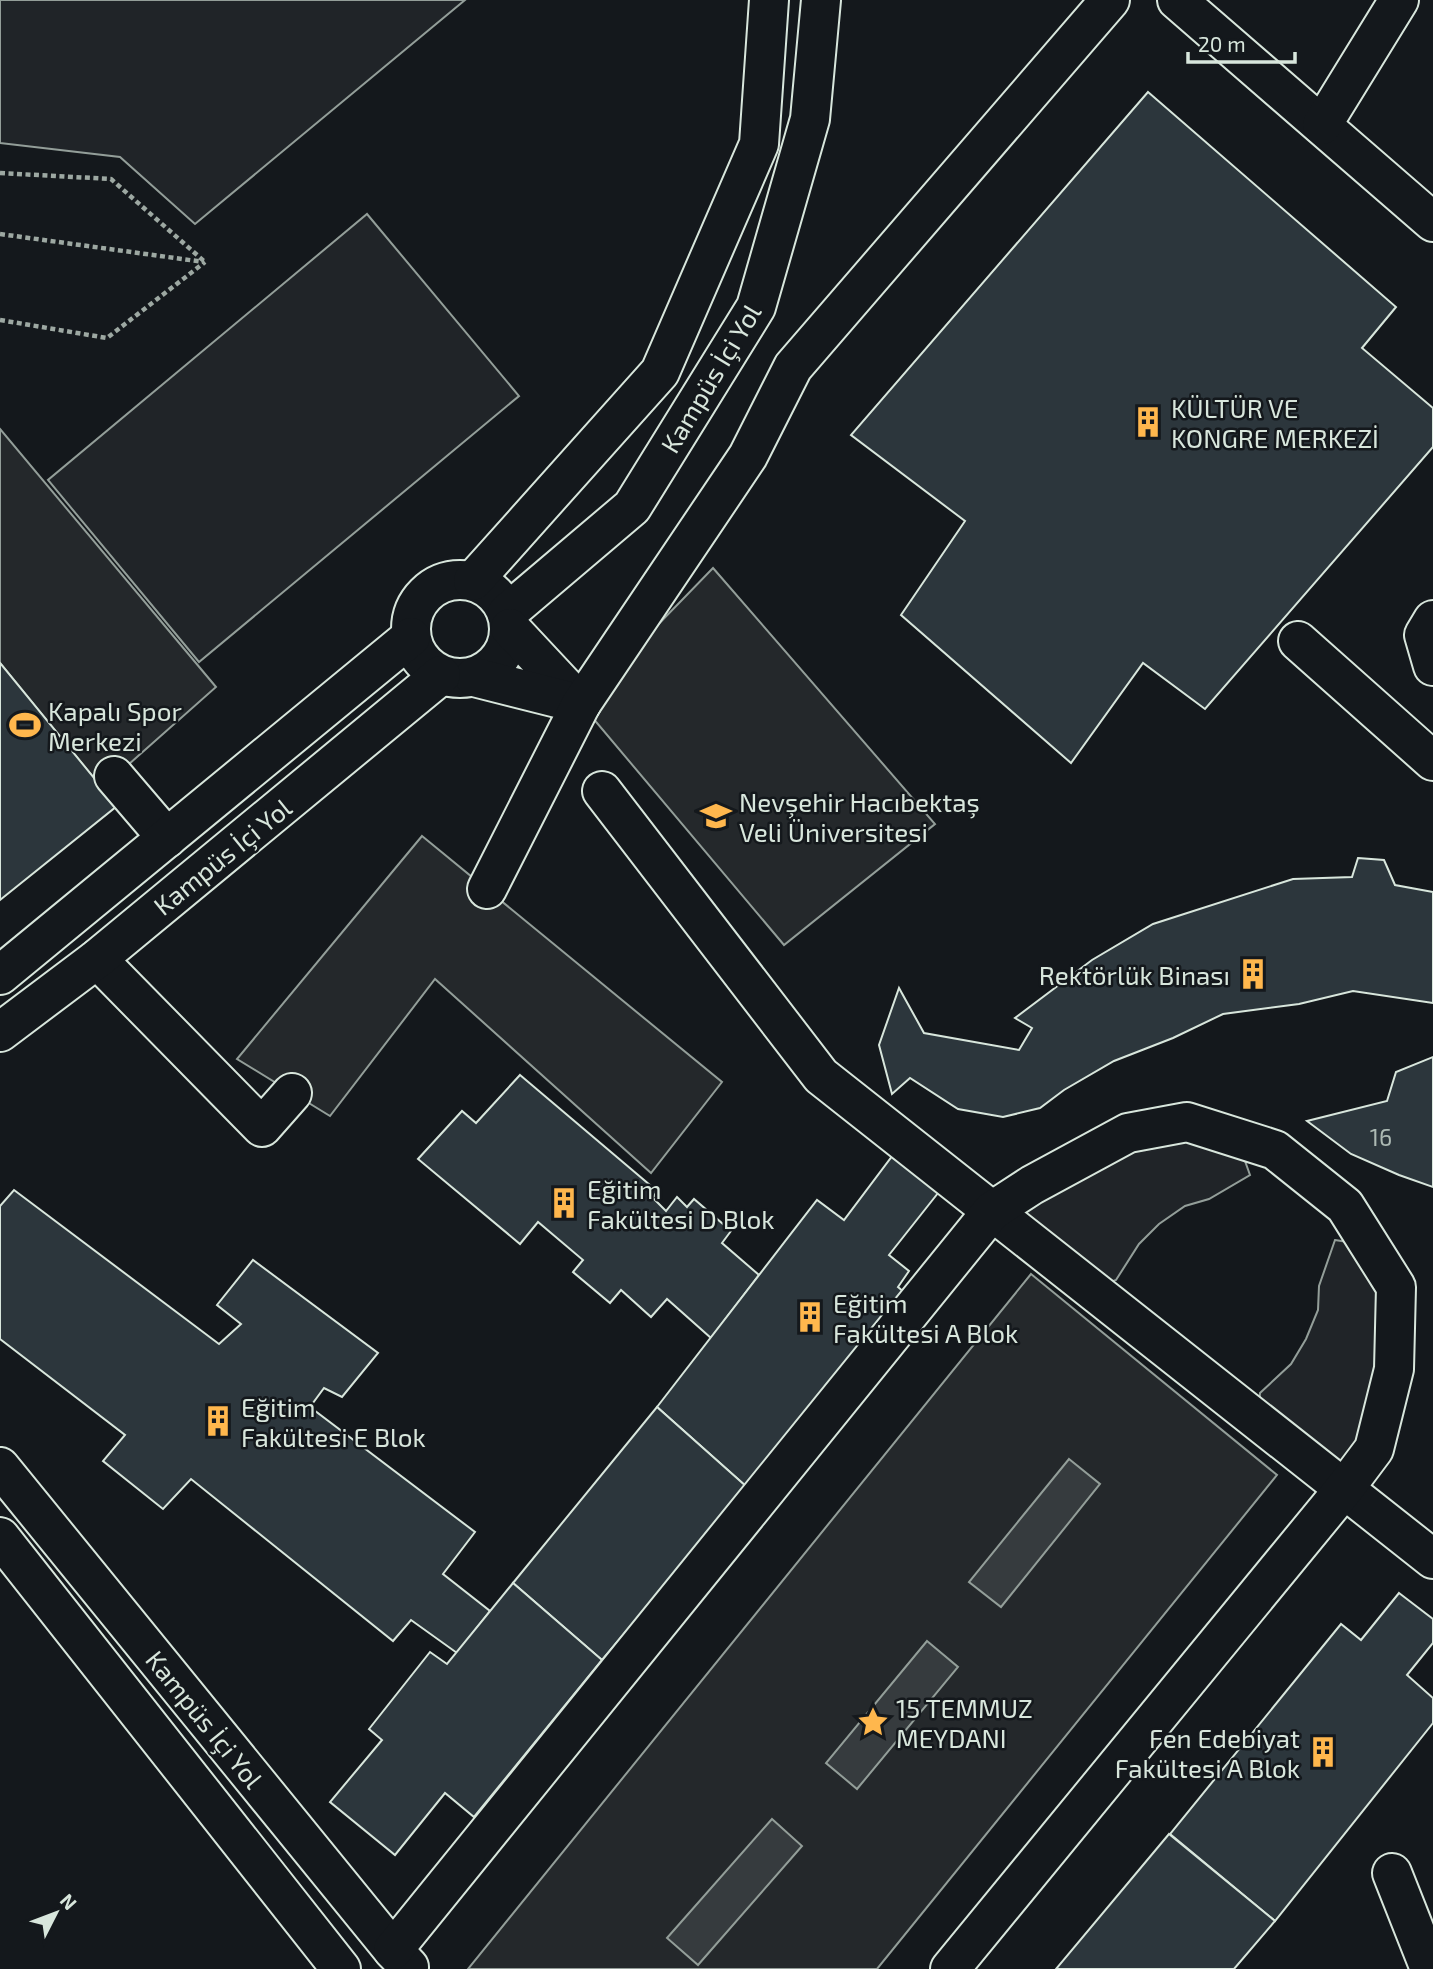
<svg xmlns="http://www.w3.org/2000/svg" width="1433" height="1969" viewBox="0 0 1433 1969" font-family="'Exo 2',sans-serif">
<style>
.green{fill:#202428;stroke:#939e99;stroke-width:2}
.parking{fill:#24282b;stroke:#939e99;stroke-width:2}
.water{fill:#363b3e;stroke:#939e99;stroke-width:2}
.building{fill:#2c363c;stroke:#d8e6dc;stroke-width:2}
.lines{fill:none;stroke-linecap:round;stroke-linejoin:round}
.minor-casing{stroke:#d8e6dc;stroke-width:42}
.path{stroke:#9da8a2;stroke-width:4.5;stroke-dasharray:5 3.5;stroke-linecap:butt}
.minor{stroke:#14181c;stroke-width:38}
.labels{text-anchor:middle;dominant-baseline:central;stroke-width:5;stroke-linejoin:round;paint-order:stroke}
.number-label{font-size:23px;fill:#adbab4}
.street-label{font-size:26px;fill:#d8e6dc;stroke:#14181c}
.poi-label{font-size:26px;fill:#d8e6dc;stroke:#14181c;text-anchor:start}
</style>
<rect width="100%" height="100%" fill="#14181c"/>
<g class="green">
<path d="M0,0H465L195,224L120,157L0,143Z"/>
<path d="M367,214L519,396L199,662L48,480Z"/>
<path d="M1164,1137L1241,1150L1250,1175L1209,1199L1185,1206L1159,1224L1139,1244L1116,1280L1103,1285L1019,1222L1025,1209L1064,1182Z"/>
<path d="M1335,1240L1360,1244L1387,1298L1367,1423L1337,1476L1259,1407L1260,1393L1291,1364L1306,1339L1318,1310L1319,1286Z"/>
</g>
<g class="parking">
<path d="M0,429L216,687L102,788L0,663Z"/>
<path d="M713,568L935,824L784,945L581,704Z"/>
<path d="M422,836L722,1082L651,1173L435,979L330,1116L237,1059Z"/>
<path d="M1031,1274L1277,1475L877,1969H468Z"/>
</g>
<g class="water">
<path d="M1069,1459L1100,1484L1001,1607L969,1582Z"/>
<path d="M927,1641L958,1667L857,1789L826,1763Z"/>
<path d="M772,1819L802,1846L698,1965L667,1938Z"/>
</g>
<g class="building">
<path d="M1148,92L1396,307L1362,348L1433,408V447L1205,709L1143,663L1071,763L901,615L965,521L851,435Z"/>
<path d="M0,663L117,806L0,900Z"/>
<path d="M1358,858L1384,860L1395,885L1433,892V1003L1353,991L1299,1004L1223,1014L1173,1038L1114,1061L1064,1090L1040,1108L1003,1117L958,1109L910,1078L892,1094L879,1045L899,988L924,1033L1019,1050L1032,1028L1015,1018L1092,960L1153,924L1293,879L1352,877Z"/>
<path d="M1433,1057V1187L1399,1175L1351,1154L1307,1121L1387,1101L1396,1072Z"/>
<path d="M520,1075L657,1191L653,1198L666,1211L677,1197L687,1207L694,1199L731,1231L722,1243L759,1275L711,1338L667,1299L651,1317L621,1290L610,1303L573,1272L583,1260L538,1222L520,1244L418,1159L462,1111L476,1123Z"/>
<path d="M896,1151L942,1188L889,1255L909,1271L898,1287L910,1297L748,1488L657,1407L817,1200L844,1220Z"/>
<path d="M14,1190L219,1344L241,1324L217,1305L253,1260L378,1353L342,1397L324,1388L310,1407L475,1532L443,1574L490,1611L457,1653L411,1620L393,1641L191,1479L163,1509L103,1461L125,1435L0,1339V1206Z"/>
<path d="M657,1407L748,1488L602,1660L513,1583Z"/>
<path d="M513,1583L602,1660L474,1817L445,1793L395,1855L330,1802L382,1740L369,1729L430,1652L447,1664Z"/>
<path d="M1399,1593L1433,1619V1643L1407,1675L1433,1698V1723L1275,1921L1170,1834L1341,1624L1361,1640Z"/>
<path d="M1169,1834L1275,1921L1234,1969H1056Z"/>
</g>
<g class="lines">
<defs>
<g id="minor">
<path d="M1177,0L1433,222"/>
<path d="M1322,125L1399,0"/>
<circle cx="460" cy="629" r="49"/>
<path d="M473,581L660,372L759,144L769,0"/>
<path d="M507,613L632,507L756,307L810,119L821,0"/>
<path d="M1433,620L1424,635L1433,666"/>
<path d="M510,628L581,704"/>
<path d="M1298,641L1433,761"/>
<path d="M474,677L581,704"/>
<path d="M114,776L167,838"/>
<path d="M602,791L821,1076L1433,1559"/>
<path d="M487,889L581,704L748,456L793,367L1110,0"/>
<path d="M97,959L262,1127L292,1093"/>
<path d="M0,975L411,637"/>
<path d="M0,1032L97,959L441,675"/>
<path d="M0,1467L393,1950L409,1967"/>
<path d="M0,1537L341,1969"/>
<path d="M1392,1873L1430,1969"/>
<path d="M393,1950L992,1211L1032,1185L1128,1133L1187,1122L1275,1150L1345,1206L1396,1287L1394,1369L1374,1449L1344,1489L950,1969"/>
</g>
</defs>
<use href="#minor" class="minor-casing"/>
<g class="path">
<path d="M0,173L111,179L205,262"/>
<path d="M0,234L204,262"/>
<path d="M0,320L107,338L205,262"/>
</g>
<use href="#minor" class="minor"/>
</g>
<defs>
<symbol id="building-bare" viewBox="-9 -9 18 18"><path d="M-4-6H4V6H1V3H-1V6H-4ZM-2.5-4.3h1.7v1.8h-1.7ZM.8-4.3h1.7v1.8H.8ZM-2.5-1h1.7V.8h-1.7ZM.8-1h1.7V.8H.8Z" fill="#ffb74d" stroke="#14181c" stroke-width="2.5" paint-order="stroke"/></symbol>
<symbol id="stadium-bare" viewBox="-9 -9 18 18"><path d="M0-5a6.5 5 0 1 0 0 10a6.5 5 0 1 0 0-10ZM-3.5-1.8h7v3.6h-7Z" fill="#ffb74d" stroke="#14181c" stroke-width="2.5" paint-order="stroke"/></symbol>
<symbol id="university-bare" viewBox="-9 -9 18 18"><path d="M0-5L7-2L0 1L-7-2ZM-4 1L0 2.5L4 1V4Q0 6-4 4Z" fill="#ffb74d" stroke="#14181c" stroke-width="2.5" paint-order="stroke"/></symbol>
<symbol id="sight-bare" viewBox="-9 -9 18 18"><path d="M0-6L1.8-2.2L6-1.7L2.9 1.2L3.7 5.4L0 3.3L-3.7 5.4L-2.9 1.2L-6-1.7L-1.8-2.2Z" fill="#ffb74d" stroke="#14181c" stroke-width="2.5" paint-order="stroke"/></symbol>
</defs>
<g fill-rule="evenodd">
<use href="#building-bare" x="1126" y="400" width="44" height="44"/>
<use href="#stadium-bare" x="3" y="703" width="44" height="44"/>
<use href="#university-bare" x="694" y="794" width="44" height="44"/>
<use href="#building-bare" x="1231" y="952" width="44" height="44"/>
<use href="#building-bare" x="542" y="1181" width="44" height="44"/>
<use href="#building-bare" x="788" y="1295" width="44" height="44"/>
<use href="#building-bare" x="196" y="1399" width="44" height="44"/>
<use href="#sight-bare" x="851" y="1700" width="44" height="44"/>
<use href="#building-bare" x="1301" y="1730" width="44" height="44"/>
</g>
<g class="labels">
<g class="number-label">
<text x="1381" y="1137">16</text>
</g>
<g class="street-label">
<text transform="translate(710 378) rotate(-59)">Kampüs İçi Yol</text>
<text transform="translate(222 856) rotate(-39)">Kampüs İçi Yol</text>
<text transform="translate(205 1719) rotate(51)">Kampüs İçi Yol</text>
</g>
<g class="poi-label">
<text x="1171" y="407">KÜLTÜR VE<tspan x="1171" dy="30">KONGRE MERKEZİ</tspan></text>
<text x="48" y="710">Kapalı Spor<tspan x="48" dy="30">Merkezi</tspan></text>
<text x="739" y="801">Nevşehir Hacıbektaş<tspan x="739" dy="30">Veli Üniversitesi</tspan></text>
<text x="1230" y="974" text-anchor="end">Rektörlük Binası</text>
<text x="587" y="1188">Eğitim<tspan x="587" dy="30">Fakültesi D Blok</tspan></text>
<text x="833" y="1302">Eğitim<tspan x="833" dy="30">Fakültesi A Blok</tspan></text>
<text x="241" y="1406">Eğitim<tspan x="241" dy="30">Fakültesi E Blok</tspan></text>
<text x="896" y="1707">15 TEMMUZ<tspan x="896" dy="30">MEYDANI</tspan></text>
<text x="1300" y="1737" text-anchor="end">Fen Edebiyat<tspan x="1300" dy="30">Fakültesi A Blok</tspan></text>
</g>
</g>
<g transform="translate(56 1913) rotate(48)" stroke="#14181c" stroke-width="5" paint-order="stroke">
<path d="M0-5L12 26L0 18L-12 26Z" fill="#d8e6dc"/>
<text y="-10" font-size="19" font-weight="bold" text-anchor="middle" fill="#d8e6dc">N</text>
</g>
<path d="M1188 52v10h107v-10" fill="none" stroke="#d8e6dc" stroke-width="3.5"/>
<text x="1198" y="52" font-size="21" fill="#d8e6dc" stroke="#14181c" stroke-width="5" paint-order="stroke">20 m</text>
</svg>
